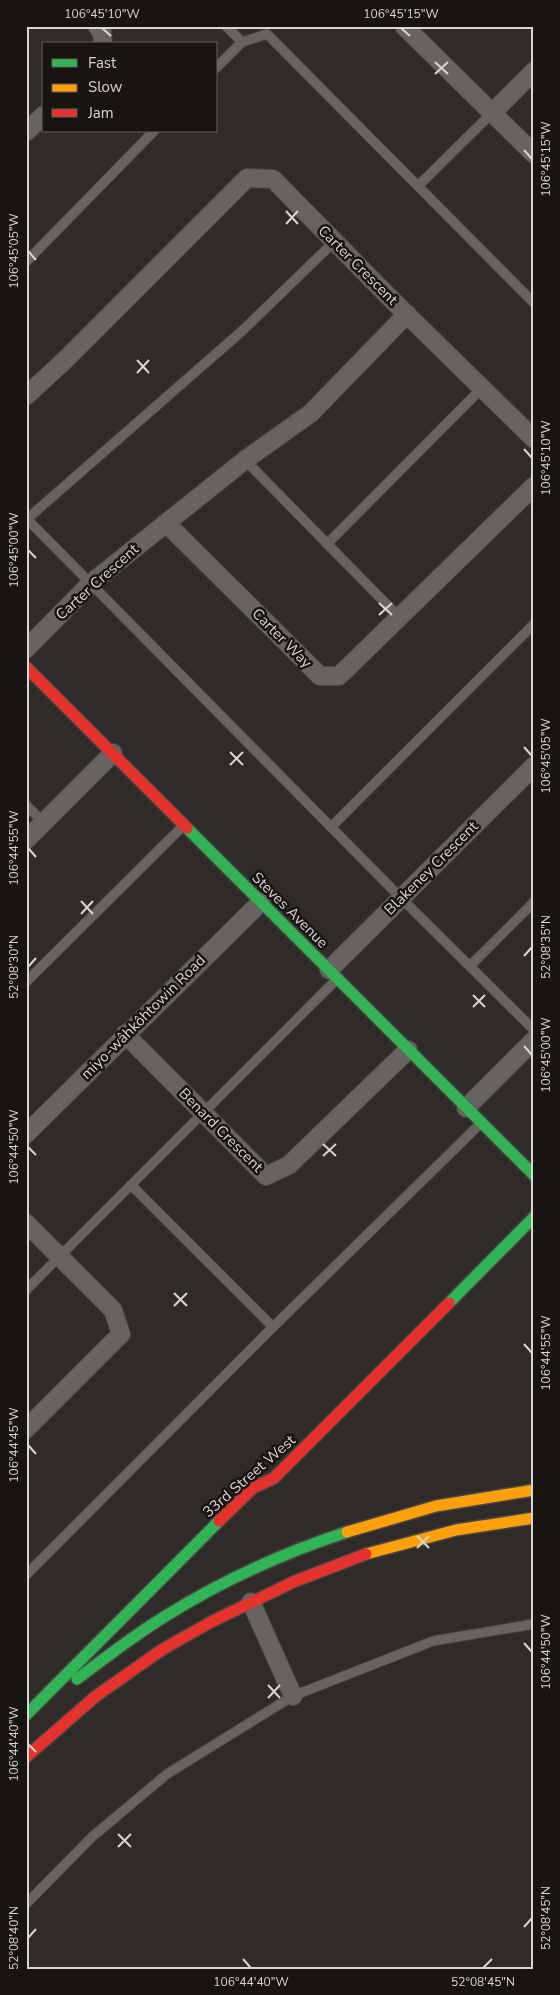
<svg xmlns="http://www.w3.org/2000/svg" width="560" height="1995" viewBox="0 0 560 1995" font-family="'Nunito Sans',sans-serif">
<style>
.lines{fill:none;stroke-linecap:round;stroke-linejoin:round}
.lane-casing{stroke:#494644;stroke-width:11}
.street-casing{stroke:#494644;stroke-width:20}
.fast-casing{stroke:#494644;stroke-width:14}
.slow-casing{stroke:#494644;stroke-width:14}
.jam-casing{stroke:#494644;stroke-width:14}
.lane{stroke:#666361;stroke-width:9}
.street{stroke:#666361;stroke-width:18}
.fast{stroke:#30b455;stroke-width:11}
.slow{stroke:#ff9f0a;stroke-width:11}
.jam{stroke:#e5322d;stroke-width:11}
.ticks{fill:none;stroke:#d9d5d1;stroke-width:2}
.labels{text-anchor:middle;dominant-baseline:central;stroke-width:5;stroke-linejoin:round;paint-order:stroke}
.street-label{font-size:15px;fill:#d9d5d1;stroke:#171411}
.neatline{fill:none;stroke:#d9d5d1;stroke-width:2}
.ticks-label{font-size:12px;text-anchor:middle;fill:#d9d5d1}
</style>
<rect width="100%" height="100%" fill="#2e2b28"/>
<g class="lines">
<defs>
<g id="lane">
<path d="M226,26L242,42"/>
<path d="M216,68L242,42L267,34L534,303"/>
<path d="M418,186L493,112"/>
<path d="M26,262L154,131"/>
<path d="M245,460L400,618"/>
<path d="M26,518L401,898L534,1030"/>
<path d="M27,519L242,331L335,241"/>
<path d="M327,544L482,388"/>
<path d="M26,805L44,823"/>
<path d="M331,827L534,624"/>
<path d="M470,966L534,902"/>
<path d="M26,982L184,825"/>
<path d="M131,1185L273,1327"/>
<path d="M26,1290L337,979"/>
<path d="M26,1575L273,1327L481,1123"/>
<path d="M26,1904L92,1837L167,1774L293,1696L433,1641L534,1624"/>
</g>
<g id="street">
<path d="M97,26L102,32L103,44"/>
<path d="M404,26L534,154"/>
<path d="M493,112L534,71"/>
<path d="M26,132L44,115"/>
<path d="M26,396L63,362L247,178L273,179L393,301L534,439"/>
<path d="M166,523L320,676H339L534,486"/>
<path d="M26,649L90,584L245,460L311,413L407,314"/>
<path d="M26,840L113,753"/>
<path d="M329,970L534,766"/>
<path d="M125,1034L266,1176L289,1165L408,1050"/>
<path d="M466,1108L534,1040"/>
<path d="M26,1134L261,902"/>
<path d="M26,1223L113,1310L121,1334L26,1429"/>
<path d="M251,1602L293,1696"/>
</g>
<g id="fast">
<path d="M187,828L534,1175"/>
<path d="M449,1303L534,1217"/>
<path d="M77,1679C105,1658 133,1636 164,1617C221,1581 283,1553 347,1532"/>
<path d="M26,1715L219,1521"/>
</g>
<g id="slow">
<path d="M347,1532L436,1506L534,1490"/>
<path d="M366,1554L456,1530L534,1518"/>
</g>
<g id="jam">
<path d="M26,667L187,828"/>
<path d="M219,1521L253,1488L274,1478L449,1303"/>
<path d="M26,1757L96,1696L163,1649L211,1622L293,1582L366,1554"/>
</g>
</defs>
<use href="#lane" class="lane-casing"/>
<use href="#street" class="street-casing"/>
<use href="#fast" class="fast-casing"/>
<use href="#slow" class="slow-casing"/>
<use href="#jam" class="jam-casing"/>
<use href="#lane" class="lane"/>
<use href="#street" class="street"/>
<use href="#fast" class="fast"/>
<use href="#slow" class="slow"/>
<use href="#jam" class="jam"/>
</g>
<path class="ticks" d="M102,28L111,36M401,28L410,36M435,62L448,74M435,74L448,62M524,150L532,159M286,211L298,224M286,224L298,211M28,251L36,260M137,360L149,373M137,373L149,360M524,449L532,458M28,550L36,558M379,603L392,615M379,615L392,603M524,747L532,756M230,752L243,765M230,765L243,752M28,848L36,857M81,901L93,914M81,914L93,901M524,956L532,947M28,967L36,958M473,995L485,1007M473,1007L485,995M524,1046L532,1055M323,1144L336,1156M28,1147L36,1155M323,1156L336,1144M174,1293L187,1306M174,1306L187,1293M524,1344L532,1353M28,1445L36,1454M417,1536L429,1548M417,1548L429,1536M524,1643L532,1652M268,1685L280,1698M268,1698L280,1685M28,1744L36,1752M118,1834L131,1847M118,1847L131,1834M524,1927L532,1918M28,1938L36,1929M243,1959L251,1968M483,1968L492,1959"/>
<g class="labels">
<g class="street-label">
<text transform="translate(358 265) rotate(45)">Carter Crescent</text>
<text transform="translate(97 582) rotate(-42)">Carter Crescent</text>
<text transform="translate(282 638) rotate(45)">Carter Way</text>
<text transform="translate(431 868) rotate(-45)">Blakeney Crescent</text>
<text transform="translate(290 910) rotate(45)">Steves Avenue</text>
<text transform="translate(143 1017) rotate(-45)">miyo-wâhkôhtowin Road</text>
<text transform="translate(221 1130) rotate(45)">Benard Crescent</text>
<text transform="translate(249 1476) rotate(-41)">33rd Street West</text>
</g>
</g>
<rect width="560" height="1995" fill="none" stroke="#171411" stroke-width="55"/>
<rect x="42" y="42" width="175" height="90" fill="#171411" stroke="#65615e"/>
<rect x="52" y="59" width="25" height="8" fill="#30b455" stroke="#65615e"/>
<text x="88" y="68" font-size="15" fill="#d9d5d1">Fast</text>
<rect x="52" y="84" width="25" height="8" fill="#ff9f0a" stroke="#65615e"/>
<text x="88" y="92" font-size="15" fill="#d9d5d1">Slow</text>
<rect x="52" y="109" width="25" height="8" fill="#e5322d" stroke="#65615e"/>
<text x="88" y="118" font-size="15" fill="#d9d5d1">Jam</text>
<rect x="28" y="28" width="504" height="1940" class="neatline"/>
<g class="ticks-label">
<text x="102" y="18">106°45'10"W</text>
<text x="401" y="18">106°45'15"W</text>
<text transform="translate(546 159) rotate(-90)" y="4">106°45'15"W</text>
<text transform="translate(14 251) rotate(-90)" y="4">106°45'05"W</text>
<text transform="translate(546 458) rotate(-90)" y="4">106°45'10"W</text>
<text transform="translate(14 550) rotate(-90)" y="4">106°45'00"W</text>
<text transform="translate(546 756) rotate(-90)" y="4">106°45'05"W</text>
<text transform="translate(14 848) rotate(-90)" y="4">106°44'55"W</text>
<text transform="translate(546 947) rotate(-90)" y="4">52°08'35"N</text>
<text transform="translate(14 967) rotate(-90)" y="4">52°08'30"N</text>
<text transform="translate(546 1055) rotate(-90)" y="4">106°45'00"W</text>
<text transform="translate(14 1147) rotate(-90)" y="4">106°44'50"W</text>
<text transform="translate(546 1353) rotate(-90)" y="4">106°44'55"W</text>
<text transform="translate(14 1445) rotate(-90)" y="4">106°44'45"W</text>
<text transform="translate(546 1652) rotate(-90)" y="4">106°44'50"W</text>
<text transform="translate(14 1744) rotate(-90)" y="4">106°44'40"W</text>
<text transform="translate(546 1918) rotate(-90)" y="4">52°08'45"N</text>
<text transform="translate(14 1938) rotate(-90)" y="4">52°08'40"N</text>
<text x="251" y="1986">106°44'40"W</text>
<text x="483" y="1986">52°08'45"N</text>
</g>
</svg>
